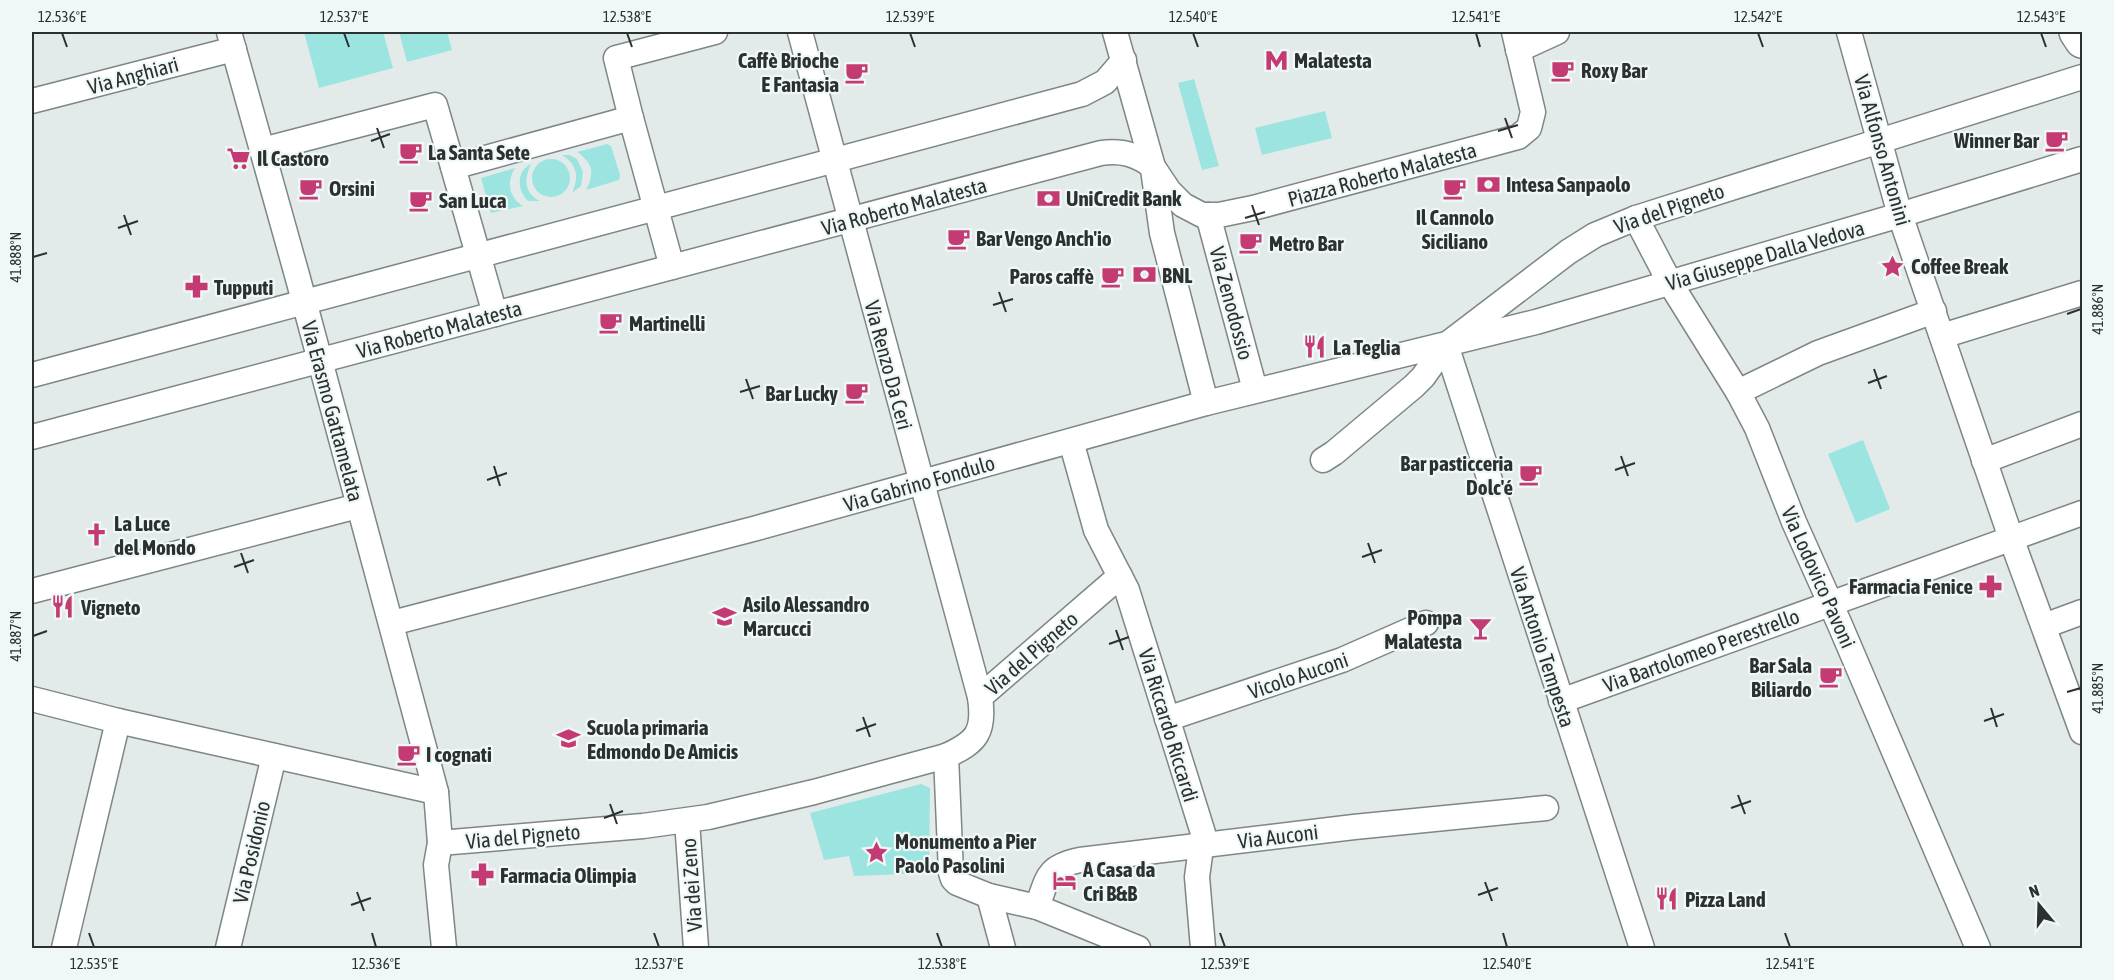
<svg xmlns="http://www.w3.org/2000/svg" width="2114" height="980" viewBox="0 0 2114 980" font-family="'Asap Condensed',sans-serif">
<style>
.green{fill:#9be4e0}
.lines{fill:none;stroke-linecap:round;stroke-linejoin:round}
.minor-casing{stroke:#7e8686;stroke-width:27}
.secondary-casing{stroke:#7e8686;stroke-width:36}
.minor{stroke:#fff;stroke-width:24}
.secondary{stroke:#fff;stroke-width:33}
.ticks{fill:none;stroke:#2c3030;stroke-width:2}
.labels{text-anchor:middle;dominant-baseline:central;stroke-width:4.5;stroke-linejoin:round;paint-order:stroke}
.poi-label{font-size:21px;font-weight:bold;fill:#2c3030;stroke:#eff8f7;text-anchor:start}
.street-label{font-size:21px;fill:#2c3030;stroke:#eff8f7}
.neatline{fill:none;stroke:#2c3030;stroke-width:2}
.ticks-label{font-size:15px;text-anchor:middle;fill:#2c3030}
</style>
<rect width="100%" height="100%" fill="#e2ebea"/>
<g class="green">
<path d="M304,32H383L393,68L319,88Z"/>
<path d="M399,32H447L452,50L407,62Z"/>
<path d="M1194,79L1219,166L1202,170L1178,83Z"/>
<path d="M1325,111L1332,138L1262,155L1255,128Z"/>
<path d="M607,144L611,146L620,175L619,180L586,190C595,173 593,163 577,152Z"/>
<path d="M562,155H569L577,159L583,172L581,186L572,193C579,178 578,165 562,155Z"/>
<circle cx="551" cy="178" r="19"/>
<path d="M531,164C524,179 524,193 540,201H528C517,190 516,171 531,164Z"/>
<path d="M515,168C506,183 509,197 523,206L491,213L481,178Z"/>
<path d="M1863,440L1890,509L1856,523L1828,454Z"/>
<path d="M921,784L930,788L929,873L854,876L849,856L824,860L810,813Z"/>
</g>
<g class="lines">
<defs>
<g id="minor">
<path d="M229,32L297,275L436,792"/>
<path d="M1115,32L1153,167L1169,191L1183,205L1202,215H1219L1253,208L1518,137L1529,128L1533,112L1514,32"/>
<path d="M1849,32L1900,215L2011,538L2082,732"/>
<path d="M1518,50L1557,32"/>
<path d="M32,101L234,49"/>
<path d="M631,118L616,58L715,32"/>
<path d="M262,150L435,105L453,167"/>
<path d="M1153,169L1162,233L1206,403"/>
<path d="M1208,215L1255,390"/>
<path d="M1636,218L1670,283L1738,392L1757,428L1794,522L1840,625L1978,948"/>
<path d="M495,314L453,167L631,118L672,267"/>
<path d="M1942,336L2082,293"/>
<path d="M1446,345L1642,948"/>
<path d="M32,375L1082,94L1105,82L1124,60"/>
<path d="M1738,392L1818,353L1934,311"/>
<path d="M32,437L1101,153C1121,150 1137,154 1153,167"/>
<path d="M1071,441L1096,530L1127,590L1203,833L1197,877L1203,948"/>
<path d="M1323,460L1334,453L1414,386L1423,377L1446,345L1568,252L1595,235L1636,218L2082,77"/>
<path d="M1984,461L2082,424"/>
<path d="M32,591L358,506"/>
<path d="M392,623L757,528L1206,403L1536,322L1900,215L2082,159"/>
<path d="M2044,626L2082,612"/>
<path d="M980,697L1120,576"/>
<path d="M32,699L118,721L436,792L440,843L643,826L708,817L814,792L946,756C977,742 985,732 980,697L800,32"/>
<path d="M1561,701L2082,513"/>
<path d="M1167,719L1342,660L1426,623"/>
<path d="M946,756L951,873L953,879L957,883L989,896L1037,907L1138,948"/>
<path d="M687,821L696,948"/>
<path d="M440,843L436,865L444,948"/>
<path d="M989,896L1003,948"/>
<path d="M1037,907C1048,878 1046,867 1080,860L1354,827L1546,808"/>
<path d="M64,948L118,721"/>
<path d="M228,948L274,756"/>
</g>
<path id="secondary" d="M2076,32L2082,41"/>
</defs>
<use href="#minor" class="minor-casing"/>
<use href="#secondary" class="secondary-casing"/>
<use href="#minor" class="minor"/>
<use href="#secondary" class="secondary"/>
</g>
<path class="ticks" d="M62,33L67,47M344,33L349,47M627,33L632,47M910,33L915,47M1193,33L1198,47M1476,33L1480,47M1758,33L1763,47M2041,33L2046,47M1505,118L1512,138M377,128L384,148M1498,131L1518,125M371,141L390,134M1252,205L1259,225M124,215L131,235M1245,218L1265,212M118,228L138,221M33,257L47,253M999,292L1006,312M993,305L1013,299M2067,314L2081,309M1874,369L1881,389M746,379L753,399M1868,383L1887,376M740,392L760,386M1621,456L1628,476M494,466L500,486M1615,470L1635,463M487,480L507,473M1368,543L1375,563M241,553L248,573M1362,557L1382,550M234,567L254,560M1116,630L1123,650M33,636L47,631M1109,644L1129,637M2067,692L2081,688M1991,708L1997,727M863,717L870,737M1984,721L2004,714M856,731L876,724M1738,795L1745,814M610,804L617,824M1731,808L1751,801M604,818L623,811M1485,882L1492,901M357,892L364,911M1478,895L1498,888M351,905L371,898M89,933L94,947M372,933L376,947M654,933L659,947M937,933L942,947M1220,933L1225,947M1503,933L1507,947M1785,933L1790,947"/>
<defs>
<symbol id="metro-bare" viewBox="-9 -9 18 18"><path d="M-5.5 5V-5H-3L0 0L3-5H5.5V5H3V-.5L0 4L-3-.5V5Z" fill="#c43a73" stroke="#eff8f7" stroke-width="2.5" paint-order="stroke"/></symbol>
<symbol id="cafe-bare" viewBox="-9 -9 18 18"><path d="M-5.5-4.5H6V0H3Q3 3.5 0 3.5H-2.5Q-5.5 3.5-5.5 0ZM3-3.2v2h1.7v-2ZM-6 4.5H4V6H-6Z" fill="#c43a73" stroke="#eff8f7" stroke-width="2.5" paint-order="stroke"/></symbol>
<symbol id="supermarket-bare" viewBox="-9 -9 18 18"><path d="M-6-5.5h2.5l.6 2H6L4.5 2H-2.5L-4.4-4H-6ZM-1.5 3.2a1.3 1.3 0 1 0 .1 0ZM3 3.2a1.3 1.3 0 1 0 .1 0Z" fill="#c43a73" stroke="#eff8f7" stroke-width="2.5" paint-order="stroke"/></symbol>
<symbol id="bank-bare" viewBox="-9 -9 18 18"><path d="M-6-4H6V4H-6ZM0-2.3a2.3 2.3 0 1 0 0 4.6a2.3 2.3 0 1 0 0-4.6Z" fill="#c43a73" stroke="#eff8f7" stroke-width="2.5" paint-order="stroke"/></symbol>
<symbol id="sight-bare" viewBox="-9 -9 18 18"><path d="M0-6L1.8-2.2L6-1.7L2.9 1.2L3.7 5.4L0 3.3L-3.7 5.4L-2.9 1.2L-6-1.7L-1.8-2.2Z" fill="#c43a73" stroke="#eff8f7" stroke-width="2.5" paint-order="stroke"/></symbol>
<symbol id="pharmacy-bare" viewBox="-9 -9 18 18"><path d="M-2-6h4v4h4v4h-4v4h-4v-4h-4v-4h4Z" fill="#c43a73" stroke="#eff8f7" stroke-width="2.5" paint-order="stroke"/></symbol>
<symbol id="restaurant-bare" viewBox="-9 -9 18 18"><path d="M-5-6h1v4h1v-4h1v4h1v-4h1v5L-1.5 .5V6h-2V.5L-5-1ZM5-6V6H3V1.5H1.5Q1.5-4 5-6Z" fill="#c43a73" stroke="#eff8f7" stroke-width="2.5" paint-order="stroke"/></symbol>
<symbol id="church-bare" viewBox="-9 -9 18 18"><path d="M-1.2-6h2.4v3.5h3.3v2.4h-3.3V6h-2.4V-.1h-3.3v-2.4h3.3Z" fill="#c43a73" stroke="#eff8f7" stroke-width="2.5" paint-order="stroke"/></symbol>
<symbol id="school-bare" viewBox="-9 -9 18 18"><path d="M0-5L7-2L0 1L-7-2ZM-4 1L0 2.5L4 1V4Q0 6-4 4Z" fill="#c43a73" stroke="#eff8f7" stroke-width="2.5" paint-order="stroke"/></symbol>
<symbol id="bar-bare" viewBox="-9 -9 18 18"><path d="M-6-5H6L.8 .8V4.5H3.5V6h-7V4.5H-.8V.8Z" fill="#c43a73" stroke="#eff8f7" stroke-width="2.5" paint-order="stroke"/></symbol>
<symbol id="hotel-bare" viewBox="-9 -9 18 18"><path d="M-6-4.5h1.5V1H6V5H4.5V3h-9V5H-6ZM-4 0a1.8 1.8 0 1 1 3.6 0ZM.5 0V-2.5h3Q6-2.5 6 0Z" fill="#c43a73" stroke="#eff8f7" stroke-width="2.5" paint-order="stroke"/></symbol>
</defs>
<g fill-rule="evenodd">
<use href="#metro-bare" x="1260" y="44" width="33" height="33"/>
<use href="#cafe-bare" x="1546" y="54" width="33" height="33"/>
<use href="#cafe-bare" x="840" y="56" width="33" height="33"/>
<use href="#cafe-bare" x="2040" y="124" width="33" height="33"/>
<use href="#cafe-bare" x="394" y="136" width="33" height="33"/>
<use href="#supermarket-bare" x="222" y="142" width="33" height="33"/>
<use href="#bank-bare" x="1472" y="168" width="33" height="33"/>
<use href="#cafe-bare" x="294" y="172" width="33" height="33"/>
<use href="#cafe-bare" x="1438" y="172" width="33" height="33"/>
<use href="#bank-bare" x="1032" y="182" width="33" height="33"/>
<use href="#cafe-bare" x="404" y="184" width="33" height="33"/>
<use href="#cafe-bare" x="942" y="222" width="33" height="33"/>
<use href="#cafe-bare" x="1234" y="226" width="33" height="33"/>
<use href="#sight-bare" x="1876" y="250" width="33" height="33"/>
<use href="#bank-bare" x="1128" y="258" width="33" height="33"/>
<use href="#cafe-bare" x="1096" y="260" width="33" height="33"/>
<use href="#pharmacy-bare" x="180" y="270" width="33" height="33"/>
<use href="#cafe-bare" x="594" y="306" width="33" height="33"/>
<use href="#restaurant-bare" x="1298" y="330" width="33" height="33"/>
<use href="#cafe-bare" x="840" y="376" width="33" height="33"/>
<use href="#cafe-bare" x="1514" y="458" width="33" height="33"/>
<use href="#church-bare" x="80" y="518" width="33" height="33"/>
<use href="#pharmacy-bare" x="1974" y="570" width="33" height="33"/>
<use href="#restaurant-bare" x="46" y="590" width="33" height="33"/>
<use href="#school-bare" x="708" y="600" width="33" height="33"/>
<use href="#bar-bare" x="1464" y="612" width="33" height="33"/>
<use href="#cafe-bare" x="1814" y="660" width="33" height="33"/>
<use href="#school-bare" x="552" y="722" width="33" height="33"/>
<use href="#cafe-bare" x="392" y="738" width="33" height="33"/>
<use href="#sight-bare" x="860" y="836" width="33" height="33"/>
<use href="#pharmacy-bare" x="466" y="858" width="33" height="33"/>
<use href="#hotel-bare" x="1048" y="864" width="33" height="33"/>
<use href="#restaurant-bare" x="1650" y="882" width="33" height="33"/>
</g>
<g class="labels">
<g class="poi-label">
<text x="839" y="60" text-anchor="end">Caffè Brioche<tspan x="839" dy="24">E Fantasia</tspan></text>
<text x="1294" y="60">Malatesta</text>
<text x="1581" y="70">Roxy Bar</text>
<text x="2039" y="140" text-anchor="end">Winner Bar</text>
<text x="428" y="152">La Santa Sete</text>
<text x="257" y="158">Il Castoro</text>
<text x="1506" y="184">Intesa Sanpaolo</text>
<text x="329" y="188">Orsini</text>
<text x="1066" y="198">UniCredit Bank</text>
<text x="439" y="200">San Luca</text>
<text x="1455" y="217" text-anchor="middle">Il Cannolo<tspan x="1455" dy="24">Siciliano</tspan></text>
<text x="976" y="238">Bar Vengo Anch'io</text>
<text x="1269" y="243">Metro Bar</text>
<text x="1911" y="266">Coffee Break</text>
<text x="1162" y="275">BNL</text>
<text x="1094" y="276" text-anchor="end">Paros caffè</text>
<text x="214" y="287">Tupputi</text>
<text x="629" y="323">Martinelli</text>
<text x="1333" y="347">La Teglia</text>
<text x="838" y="393" text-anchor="end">Bar Lucky</text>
<text x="1513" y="463" text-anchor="end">Bar pasticceria<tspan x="1513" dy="24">Dolc'é</tspan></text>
<text x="114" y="523">La Luce<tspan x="114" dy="24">del Mondo</tspan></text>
<text x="1973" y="586" text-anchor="end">Farmacia Fenice</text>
<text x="743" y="604">Asilo Alessandro<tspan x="743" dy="24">Marcucci</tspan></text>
<text x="81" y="607">Vigneto</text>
<text x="1462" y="617" text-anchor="end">Pompa<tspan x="1462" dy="24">Malatesta</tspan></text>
<text x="1812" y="665" text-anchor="end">Bar Sala<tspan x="1812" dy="24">Biliardo</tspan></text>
<text x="587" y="727">Scuola primaria<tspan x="587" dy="24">Edmondo De Amicis</tspan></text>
<text x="426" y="754">I cognati</text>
<text x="895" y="841">Monumento a Pier<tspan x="895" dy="24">Paolo Pasolini</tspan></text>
<text x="1083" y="869">A Casa da<tspan x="1083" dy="24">Cri B&amp;B</tspan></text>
<text x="500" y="875">Farmacia Olimpia</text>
<text x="1685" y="899">Pizza Land</text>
</g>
<g class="street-label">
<text transform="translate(133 75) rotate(-15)">Via Anghiari</text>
<text transform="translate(1883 150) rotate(74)">Via Alfonso Antonini</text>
<text transform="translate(1382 174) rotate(-15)">Piazza Roberto Malatesta</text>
<text transform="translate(904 206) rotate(-15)">Via Roberto Malatesta</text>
<text transform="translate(1669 208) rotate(-19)">Via del Pigneto</text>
<text transform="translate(1765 255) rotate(-16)">Via Giuseppe Dalla Vedova</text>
<text transform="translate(1232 303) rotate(75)">Via Zenodossio</text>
<text transform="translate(439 329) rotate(-15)">Via Roberto Malatesta</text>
<text transform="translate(889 365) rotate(75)">Via Renzo Da Ceri</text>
<text transform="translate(333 411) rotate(75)">Via Erasmo Gattamelata</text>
<text transform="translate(919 483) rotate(-16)">Via Gabrino Fondulo</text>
<text transform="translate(1819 577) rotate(66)">Via Lodovico Pavoni</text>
<text transform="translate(1543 647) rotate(72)">Via Antonio Tempesta</text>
<text transform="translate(1701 650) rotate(-20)">Via Bartolomeo Perestrello</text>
<text transform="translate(1031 653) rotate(-41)">Via del Pigneto</text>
<text transform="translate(1298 675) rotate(-19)">Vicolo Auconi</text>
<text transform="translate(1169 725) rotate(73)">Via Riccardo Riccardi</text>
<text transform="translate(523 836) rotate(-5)">Via del Pigneto</text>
<text transform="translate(1278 836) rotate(-7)">Via Auconi</text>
<text transform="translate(251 852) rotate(-77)">Via Posidonio</text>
<text transform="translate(691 885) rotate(-94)">Via dei Zeno</text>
</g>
</g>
<rect width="2114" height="980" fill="none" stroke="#eff8f7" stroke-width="66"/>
<g transform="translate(2039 905) rotate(341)" stroke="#eff8f7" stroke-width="4.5" paint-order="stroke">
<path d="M0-4.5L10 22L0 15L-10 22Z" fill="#2c3030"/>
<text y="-9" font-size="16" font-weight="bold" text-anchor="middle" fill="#2c3030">N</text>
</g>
<rect x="33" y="33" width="2048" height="914" class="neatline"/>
<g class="ticks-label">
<text x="62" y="22">12.536°E</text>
<text x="344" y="22">12.537°E</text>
<text x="627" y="22">12.538°E</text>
<text x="910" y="22">12.539°E</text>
<text x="1193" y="22">12.540°E</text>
<text x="1476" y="22">12.541°E</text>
<text x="1758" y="22">12.542°E</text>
<text x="2041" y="22">12.543°E</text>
<text transform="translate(16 257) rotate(-90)" y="5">41.888°N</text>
<text transform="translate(2098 309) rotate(-90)" y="5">41.886°N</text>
<text transform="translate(16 636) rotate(-90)" y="5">41.887°N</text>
<text transform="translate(2098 688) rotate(-90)" y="5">41.885°N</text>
<text x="94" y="969">12.535°E</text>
<text x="376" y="969">12.536°E</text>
<text x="659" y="969">12.537°E</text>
<text x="942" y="969">12.538°E</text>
<text x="1225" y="969">12.539°E</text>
<text x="1507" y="969">12.540°E</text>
<text x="1790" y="969">12.541°E</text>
</g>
</svg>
